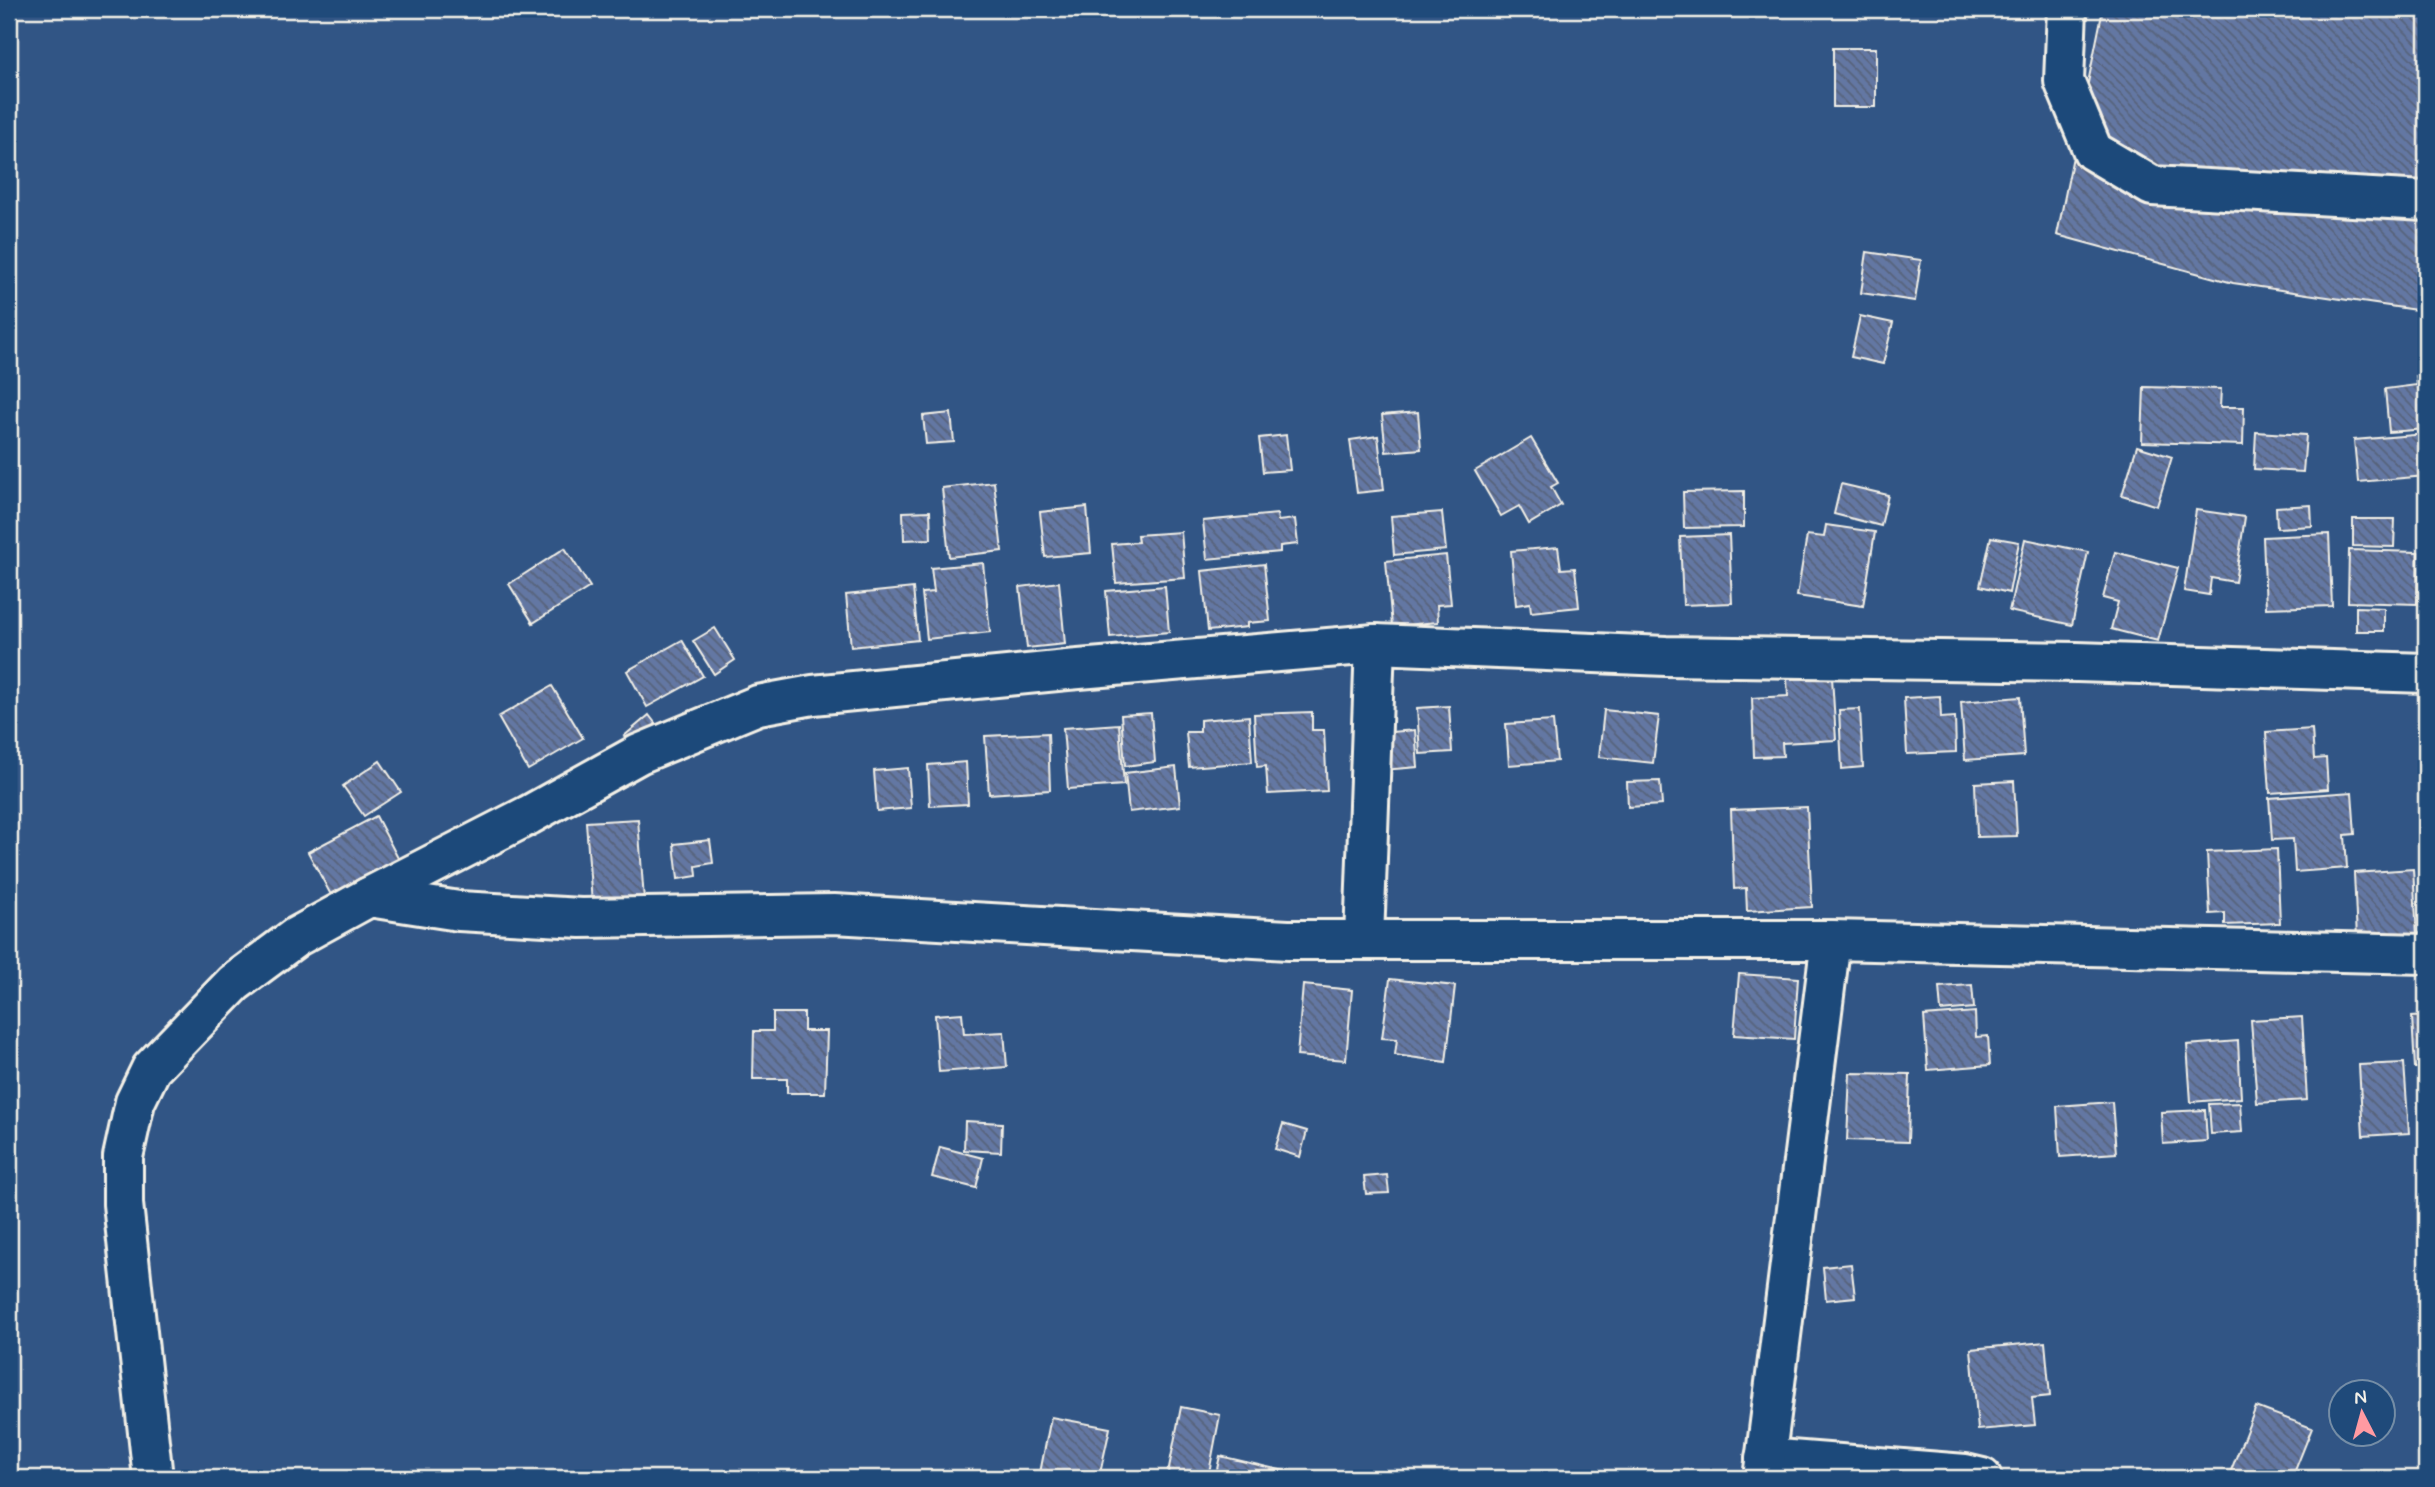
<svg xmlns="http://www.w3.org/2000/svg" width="2435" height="1487" viewBox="0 0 2435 1487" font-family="Mynerve,sans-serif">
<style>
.building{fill:url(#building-back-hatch);stroke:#f4f1e8;stroke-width:2}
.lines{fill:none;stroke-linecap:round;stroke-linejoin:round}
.minor-casing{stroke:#f4f1e8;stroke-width:44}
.minor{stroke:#1f4a7a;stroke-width:38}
</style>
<defs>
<pattern id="building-back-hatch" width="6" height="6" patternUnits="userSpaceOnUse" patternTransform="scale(1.75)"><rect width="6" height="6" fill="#6377a3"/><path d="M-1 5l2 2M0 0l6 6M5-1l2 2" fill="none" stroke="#576279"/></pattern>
</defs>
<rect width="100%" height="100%" fill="#315585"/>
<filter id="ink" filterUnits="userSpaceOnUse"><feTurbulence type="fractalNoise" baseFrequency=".0143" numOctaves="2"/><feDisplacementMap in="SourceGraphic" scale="14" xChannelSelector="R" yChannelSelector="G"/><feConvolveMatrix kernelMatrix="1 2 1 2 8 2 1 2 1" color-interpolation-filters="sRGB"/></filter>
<g filter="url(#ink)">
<g class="building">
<path d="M2103,9H2426V322L2416,310L2233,283L2057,235Z"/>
<rect x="1833" y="48" width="43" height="59"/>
<path d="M1867,252L1921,260L1915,301L1861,293Z"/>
<path d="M1860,316L1893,323L1883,364L1851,357Z"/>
<path d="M2416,376H2426V429L2389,432L2385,389L2417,385Z"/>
<path d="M2144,387L2221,389L2220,407H2244L2243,445L2142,442Z"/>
<path d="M1418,412L1421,449L1386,452L1382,415Z"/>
<path d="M951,413L954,442L926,444L923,416Z"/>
<path d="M2256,432L2306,435L2303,472L2254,469Z"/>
<path d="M2426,434V476L2358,482L2354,440Z"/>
<path d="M1286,435L1290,470L1263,472L1259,438Z"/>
<path d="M1378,436L1384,490L1357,493L1350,440Z"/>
<path d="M1531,438L1558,483L1551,487L1561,505L1529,524L1519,506L1501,516L1475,471Z"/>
<path d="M2137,446L2172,457L2157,506L2122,495Z"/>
<path d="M994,482L1002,551L949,557L942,488Z"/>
<path d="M1841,484L1888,495L1881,526L1834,514Z"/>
<path d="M1744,491V527L1684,528L1683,492Z"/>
<path d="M2311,505L2312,526L2277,528L2276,507Z"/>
<path d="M1087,507L1091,553L1045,557L1040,512Z"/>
<path d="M2196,510L2245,517L2235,582L2211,578L2209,595L2184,591Z"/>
<path d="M930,511L931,539L904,540L903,512Z"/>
<path d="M1442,512L1446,550L1394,555L1391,516Z"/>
<path d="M1277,514L1278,521L1295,519L1298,544L1280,546V552L1207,559L1203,521Z"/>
<path d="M2353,519H2395L2394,547L2353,546Z"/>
<path d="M1826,525L1875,532L1863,606L1797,596L1807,535L1824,537Z"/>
<path d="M1181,532L1185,578L1116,583L1112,544L1138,542L1137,535Z"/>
<path d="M2329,534L2332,606L2266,608L2263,537Z"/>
<path d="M1729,535L1732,603L1683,605L1680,537Z"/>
<path d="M1991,537L2019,542L2009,593L1980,586Z"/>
<path d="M2025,539L2088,552L2072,625L2009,611Z"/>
<path d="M1558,547L1561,569L1575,568L1579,607L1531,612L1530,603L1516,605L1511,551Z"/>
<path d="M565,548L590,587L533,623L509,584Z"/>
<path d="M2349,550L2418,552L2417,604L2348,602Z"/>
<path d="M2115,552L2178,568L2158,641L2111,629L2118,602L2103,598Z"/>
<path d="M1446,555L1451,604L1437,605L1438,622L1392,626L1386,561Z"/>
<path d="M983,563L990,632L927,639L922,593L934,592L931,568Z"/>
<path d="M1264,564L1270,621L1247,623V627L1208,631L1202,571Z"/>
<path d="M1059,582L1065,644L1027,648L1020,587Z"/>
<path d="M1165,586L1169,632L1110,637L1106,591Z"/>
<path d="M913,588L918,640L851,647L846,595Z"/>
<path d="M2356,607L2384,608V631H2356Z"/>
<path d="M715,628L735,660L714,674L693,641Z"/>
<path d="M682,640L703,676L647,707L627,671Z"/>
<path d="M1832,677L1836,740L1782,743L1783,756L1754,757L1752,698L1788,696L1787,679Z"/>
<path d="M552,686L583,738L528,770L498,717Z"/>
<path d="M1940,696L1941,718L1955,717L1956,752L1907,754L1904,698Z"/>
<path d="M2020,697L2024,756L1965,760L1961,702Z"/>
<path d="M1449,706L1452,752L1420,754L1417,708Z"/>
<path d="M1860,709L1863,767L1842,769L1839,710Z"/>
<path d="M1604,710L1659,716L1653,763L1599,757Z"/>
<path d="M1312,712V730H1324L1327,791L1268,794L1266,766L1257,767L1254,714Z"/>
<path d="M1151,713L1155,762L1125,766L1121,715Z"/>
<path d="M649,715L659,728L634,747L624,736Z"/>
<path d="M1249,716L1252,762L1189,767L1186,732H1200V720Z"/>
<path d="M1553,721L1557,761L1509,765L1506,724Z"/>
<path d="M1119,724L1124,785L1068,789L1063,728Z"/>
<path d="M2312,729L2314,759L2326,758L2328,789L2270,793L2266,732Z"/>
<path d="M1415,730L1418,767L1383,770L1379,733Z"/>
<path d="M1048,733L1050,790L989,794L985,736Z"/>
<path d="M380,761L401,792L364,816L343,786Z"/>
<path d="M966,762L968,804L930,806L928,765Z"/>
<path d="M1176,767L1180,806L1129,812L1125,773Z"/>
<path d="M908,768L911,808L877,811L874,771Z"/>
<path d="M1660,781L1662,805L1628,807L1627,782Z"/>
<path d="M2014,781L2017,836L1977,837L1975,783Z"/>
<path d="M2352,792L2355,834L2345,835L2347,868L2295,872L2293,839L2272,840L2269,798Z"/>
<path d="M1807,807L1812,907L1747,911L1746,888L1734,889L1731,810Z"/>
<path d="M376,816L399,860L331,895L308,852Z"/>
<path d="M638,819L644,900L592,904L586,822Z"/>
<path d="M710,840L713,863L696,866L697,876L678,879L674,844Z"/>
<path d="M2277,849L2280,923L2225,925V913L2210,914L2207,852Z"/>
<path d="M2420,867H2426V916L2424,917Z"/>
<path d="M2413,869L2417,935L2357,939L2354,873Z"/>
<path d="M1739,974L1798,978L1794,1039L1734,1035Z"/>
<path d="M1390,979L1455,986L1446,1062L1395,1055L1397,1039L1382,1038Z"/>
<path d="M1303,985L1352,990L1346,1060L1297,1056Z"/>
<path d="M1972,985L1974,1008L1941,1011L1939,987Z"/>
<path d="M1975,1012L1976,1037L1988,1036L1990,1065L1928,1070L1924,1016Z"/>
<path d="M773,1013H804V1031H827L825,1093H787V1079H753L754,1031H773Z"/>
<path d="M962,1013L964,1034L1004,1032L1007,1067L939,1072L935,1015Z"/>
<path d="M2426,1016V1068H2415L2412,1017Z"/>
<path d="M2302,1017L2307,1100L2257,1103L2251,1020Z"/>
<path d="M2238,1041L2241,1098L2191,1102L2187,1045Z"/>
<path d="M2404,1063L2409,1133L2363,1136L2359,1065Z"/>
<path d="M1850,1073L1910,1074L1908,1142L1847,1140Z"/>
<path d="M2112,1102L2116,1153L2060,1157L2057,1106Z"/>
<path d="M2240,1103L2242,1132L2211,1134L2209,1104Z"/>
<path d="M2205,1110L2207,1141L2163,1144L2161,1112Z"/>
<path d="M965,1121L1002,1123L1001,1152L964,1150Z"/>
<path d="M1283,1124L1307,1131L1300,1157L1275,1149Z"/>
<path d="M940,1147L983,1158L976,1188L932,1177Z"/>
<path d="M1387,1175L1389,1193L1366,1194L1364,1177Z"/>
<path d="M1851,1264L1855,1297L1826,1300L1823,1267Z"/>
<path d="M2045,1342L2050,1396L2032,1398L2035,1425L1978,1430L1971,1349Z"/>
<path d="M1181,1407L1220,1415L1208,1478H1167Z"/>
<path d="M2256,1407L2312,1428L2292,1478H2228Z"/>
<path d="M1051,1417L1110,1428L1099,1478H1039Z"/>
<path d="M1220,1456L1289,1472L1287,1478H1215Z"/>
</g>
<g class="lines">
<defs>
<g id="minor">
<path d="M2067,9L2064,81L2093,151L2152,186L2426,201"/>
<path d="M369,897L529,815L639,754L758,705L813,695L1067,670L1375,644L1666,656L2077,662L2426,673"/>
<path d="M1364,939L1375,644"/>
<path d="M1765,1458L1965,1474L1982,1478"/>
<path d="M153,1478L123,1204V1157L135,1102L151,1069L234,983L296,937L369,897L459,911L581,918L834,914L1288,940H1831L2426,954"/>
<path d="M1763,1478L1831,940"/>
</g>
</defs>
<use href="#minor" class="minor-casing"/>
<use href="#minor" class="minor"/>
</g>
</g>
<rect width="2435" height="1487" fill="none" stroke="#1f4a7a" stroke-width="35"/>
<rect x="18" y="18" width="2400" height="1452" fill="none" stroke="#f4f1e8" stroke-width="2.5" filter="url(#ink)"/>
<g transform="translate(2362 1413) rotate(354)"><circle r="33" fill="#1f4a7a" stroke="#748da6" stroke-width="2"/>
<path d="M0-5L12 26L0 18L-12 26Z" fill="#ff9aa2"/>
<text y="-10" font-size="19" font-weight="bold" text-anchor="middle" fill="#f4f1e8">N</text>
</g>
</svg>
